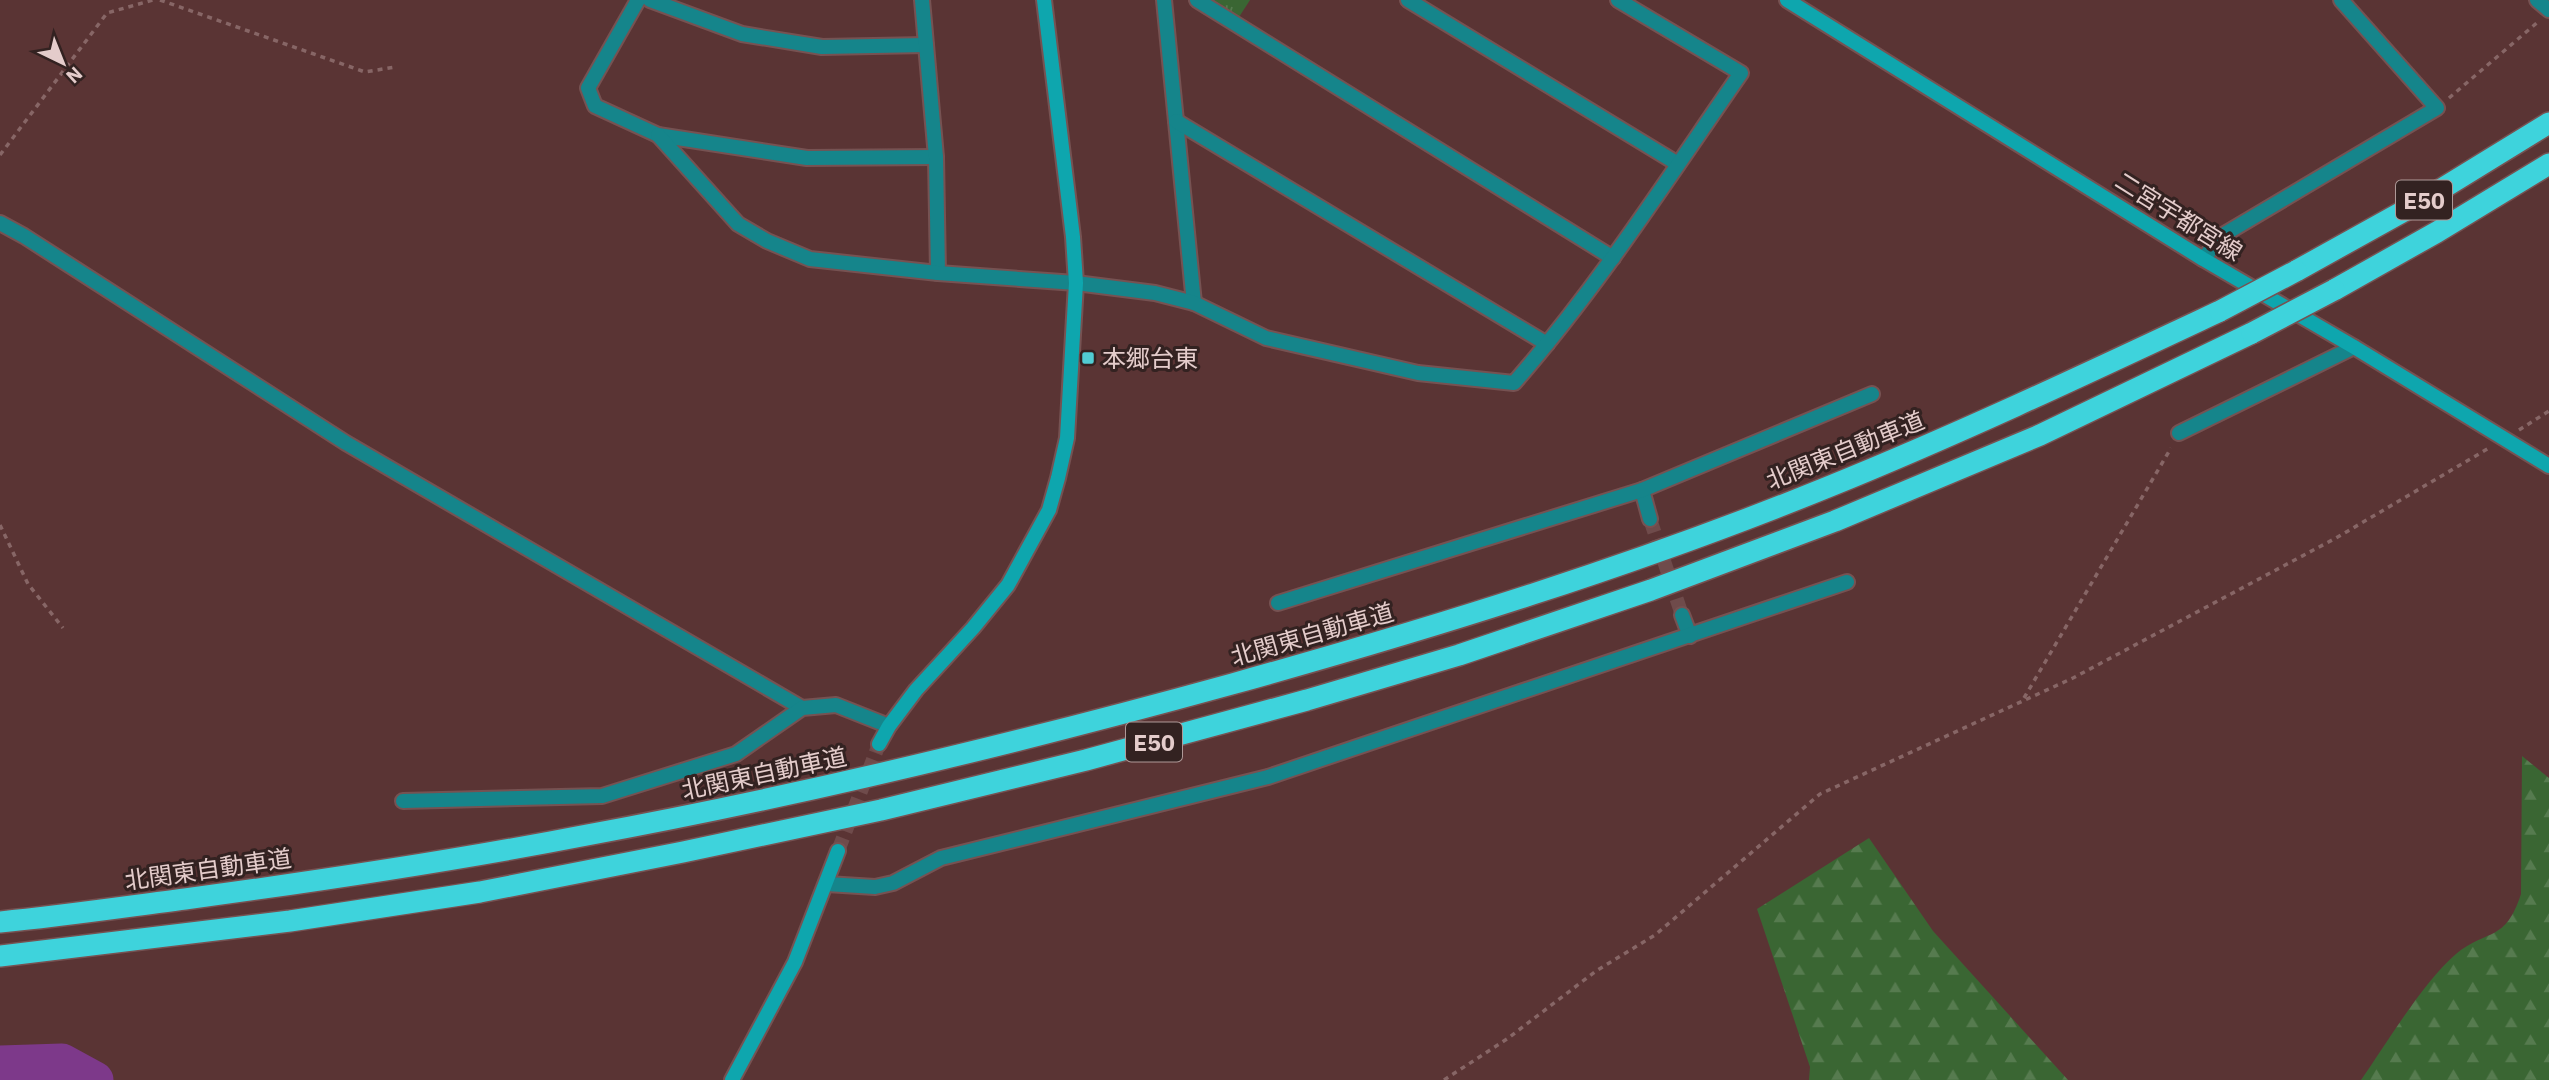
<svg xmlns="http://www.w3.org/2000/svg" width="2549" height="1080" viewBox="0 0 2549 1080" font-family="'IBM Plex Sans','Noto Sans JP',sans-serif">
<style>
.forest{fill:url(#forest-firs)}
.park{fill:url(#park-tufts)}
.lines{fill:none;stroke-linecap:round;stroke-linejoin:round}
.river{stroke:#7d398a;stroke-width:37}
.street-tunnel{stroke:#6f4b4b;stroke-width:14;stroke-dasharray:14 7;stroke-linecap:butt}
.secondary-tunnel{stroke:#6f4b4b;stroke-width:14;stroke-dasharray:14 7;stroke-linecap:butt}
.street-casing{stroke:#765252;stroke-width:18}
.secondary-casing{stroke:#765252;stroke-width:18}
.highway-casing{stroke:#765252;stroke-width:24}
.path{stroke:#876666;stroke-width:3.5;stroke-dasharray:5 5;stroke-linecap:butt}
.street{stroke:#15858b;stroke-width:14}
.secondary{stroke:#0ea6ae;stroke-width:14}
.highway{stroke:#3ed3dc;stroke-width:21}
.highway-bridge-casing{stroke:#765252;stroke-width:24;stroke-linecap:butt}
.highway-bridge{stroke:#3ed3dc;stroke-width:21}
.poi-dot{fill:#51ccd3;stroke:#332221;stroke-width:2.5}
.labels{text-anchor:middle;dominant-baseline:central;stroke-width:6;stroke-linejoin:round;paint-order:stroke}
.shield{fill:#332221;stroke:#af9998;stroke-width:2}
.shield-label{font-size:23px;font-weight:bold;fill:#e4cccb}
.street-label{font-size:24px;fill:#e4cccb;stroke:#332221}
.poi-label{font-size:24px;fill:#e4cccb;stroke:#332221;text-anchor:start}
</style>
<defs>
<pattern id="forest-firs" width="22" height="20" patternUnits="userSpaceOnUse" patternTransform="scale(1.75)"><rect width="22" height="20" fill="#3a6633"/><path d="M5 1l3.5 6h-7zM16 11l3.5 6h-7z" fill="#567b4f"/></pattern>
<pattern id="park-tufts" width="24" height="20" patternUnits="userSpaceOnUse" patternTransform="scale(1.75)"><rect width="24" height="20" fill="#3a6633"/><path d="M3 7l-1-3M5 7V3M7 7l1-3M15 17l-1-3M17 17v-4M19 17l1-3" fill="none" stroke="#567b4f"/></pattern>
</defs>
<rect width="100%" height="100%" fill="#5a3434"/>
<g class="forest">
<path d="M2522,756L2549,778V1080H2361C2387,1043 2423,982 2456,954C2488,928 2505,943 2521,894Z"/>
<path d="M1869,838L1933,931L2068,1080H1809L1810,1067L1757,909Z"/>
</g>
<path class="park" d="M1209,0H1250L1239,17Z"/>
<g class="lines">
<path class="river" d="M0,1064L62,1062L95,1080"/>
<path class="street-tunnel" d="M1650,519L1682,615"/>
<path class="secondary-tunnel" d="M838,851L879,744"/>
<defs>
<g id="street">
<path d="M638,0L588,88L595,106L658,135L807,158L936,157"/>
<path d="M650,0L742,34L822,47L926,45"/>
<path d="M922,0L936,157L938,273"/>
<path d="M1164,0L1194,303"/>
<path d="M1197,0L1613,258"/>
<path d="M1408,0L1678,164"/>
<path d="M2537,0L2549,10"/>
<path d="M1176,121L1547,344"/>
<path d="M658,135L738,224L767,241L810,259L938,273L1076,283L1155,293L1194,303L1266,338L1418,373L1514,383C1598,287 1668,178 1741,73L1618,0"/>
<path d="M0,223L24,236L346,443L802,708"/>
<path d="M2203,259L2223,235L2437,108L2341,0"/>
<path d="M2179,433L2354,347"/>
<path d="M1642,490L1650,519"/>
<path d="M1278,603L1642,490L1872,394"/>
<path d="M1682,615L1690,636"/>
<path d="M403,801L602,796L736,754L802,708L836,705L889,726"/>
<path d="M827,884L875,887L893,883L941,858L1268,777L1847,582"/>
</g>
<g id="secondary">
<path d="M1787,0L2203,259L2354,347L2549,466"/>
<path d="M879,744L889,726L916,690L973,628L1008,585L1049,510L1058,478L1067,438L1076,283L1073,237L1044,0"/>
<path d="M732,1080L795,962L838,851"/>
</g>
<g id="highway">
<path d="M2296,271L2422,201L2549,123"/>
<path d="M2334,290L2437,232L2549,164"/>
<path d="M0,922C62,916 123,907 185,899C319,881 453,861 587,835C804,795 1018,743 1232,684C1433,628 1634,566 1828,487C1961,433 2090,372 2220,311"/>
<path d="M0,956L290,921L480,892L683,852L881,810L1086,760L1307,700L1459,655L1651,590L1835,521L2040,435L2252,333"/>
</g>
</defs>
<use href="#street" class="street-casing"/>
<use href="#secondary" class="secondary-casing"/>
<use href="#highway" class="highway-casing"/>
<g class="path">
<path d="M160,0L365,72L395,67"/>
<path d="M2449,98L2539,21"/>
<path d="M0,155L107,13L153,0"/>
<path d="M2519,430L2549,411"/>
<path d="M0,525L28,584L63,628"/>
<path d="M2024,698L2171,448"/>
<path d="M1444,1080L1507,1039L1596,971L1655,935L1820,794L2073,678L2336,538L2489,448"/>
</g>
<use href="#street" class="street"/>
<use href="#secondary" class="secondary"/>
<use href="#highway" class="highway"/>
<defs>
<g id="highway-bridge">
<path d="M2220,311L2296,271"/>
<path d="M2252,333L2334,290"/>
</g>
</defs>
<use href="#highway-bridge" class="highway-bridge-casing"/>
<use href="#highway-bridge" class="highway-bridge"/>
</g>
<rect class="poi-dot" x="1081" y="351" width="14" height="14" rx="3.5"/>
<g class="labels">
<g class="shield">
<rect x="2396" y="180.5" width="56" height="39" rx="5"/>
<rect x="1126" y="722.5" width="56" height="39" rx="5"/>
</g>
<g class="shield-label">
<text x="2424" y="200">E50</text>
<text x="1154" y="742">E50</text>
</g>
<g class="street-label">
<text transform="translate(2179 216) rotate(32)">二宮宇都宮線</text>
<text transform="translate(1845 450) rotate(-22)">北関東自動車道</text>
<text transform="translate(1312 634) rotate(-16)">北関東自動車道</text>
<text transform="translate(764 773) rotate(-12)">北関東自動車道</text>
<text transform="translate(208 869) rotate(-8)">北関東自動車道</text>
</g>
<g class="poi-label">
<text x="1102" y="358">本郷台東</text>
</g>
</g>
<g transform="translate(63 63) rotate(137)" stroke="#332221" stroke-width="5" paint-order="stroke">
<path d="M0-5L12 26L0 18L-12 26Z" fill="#e4cccb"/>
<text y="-10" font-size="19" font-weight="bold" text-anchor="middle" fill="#e4cccb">N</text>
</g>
</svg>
